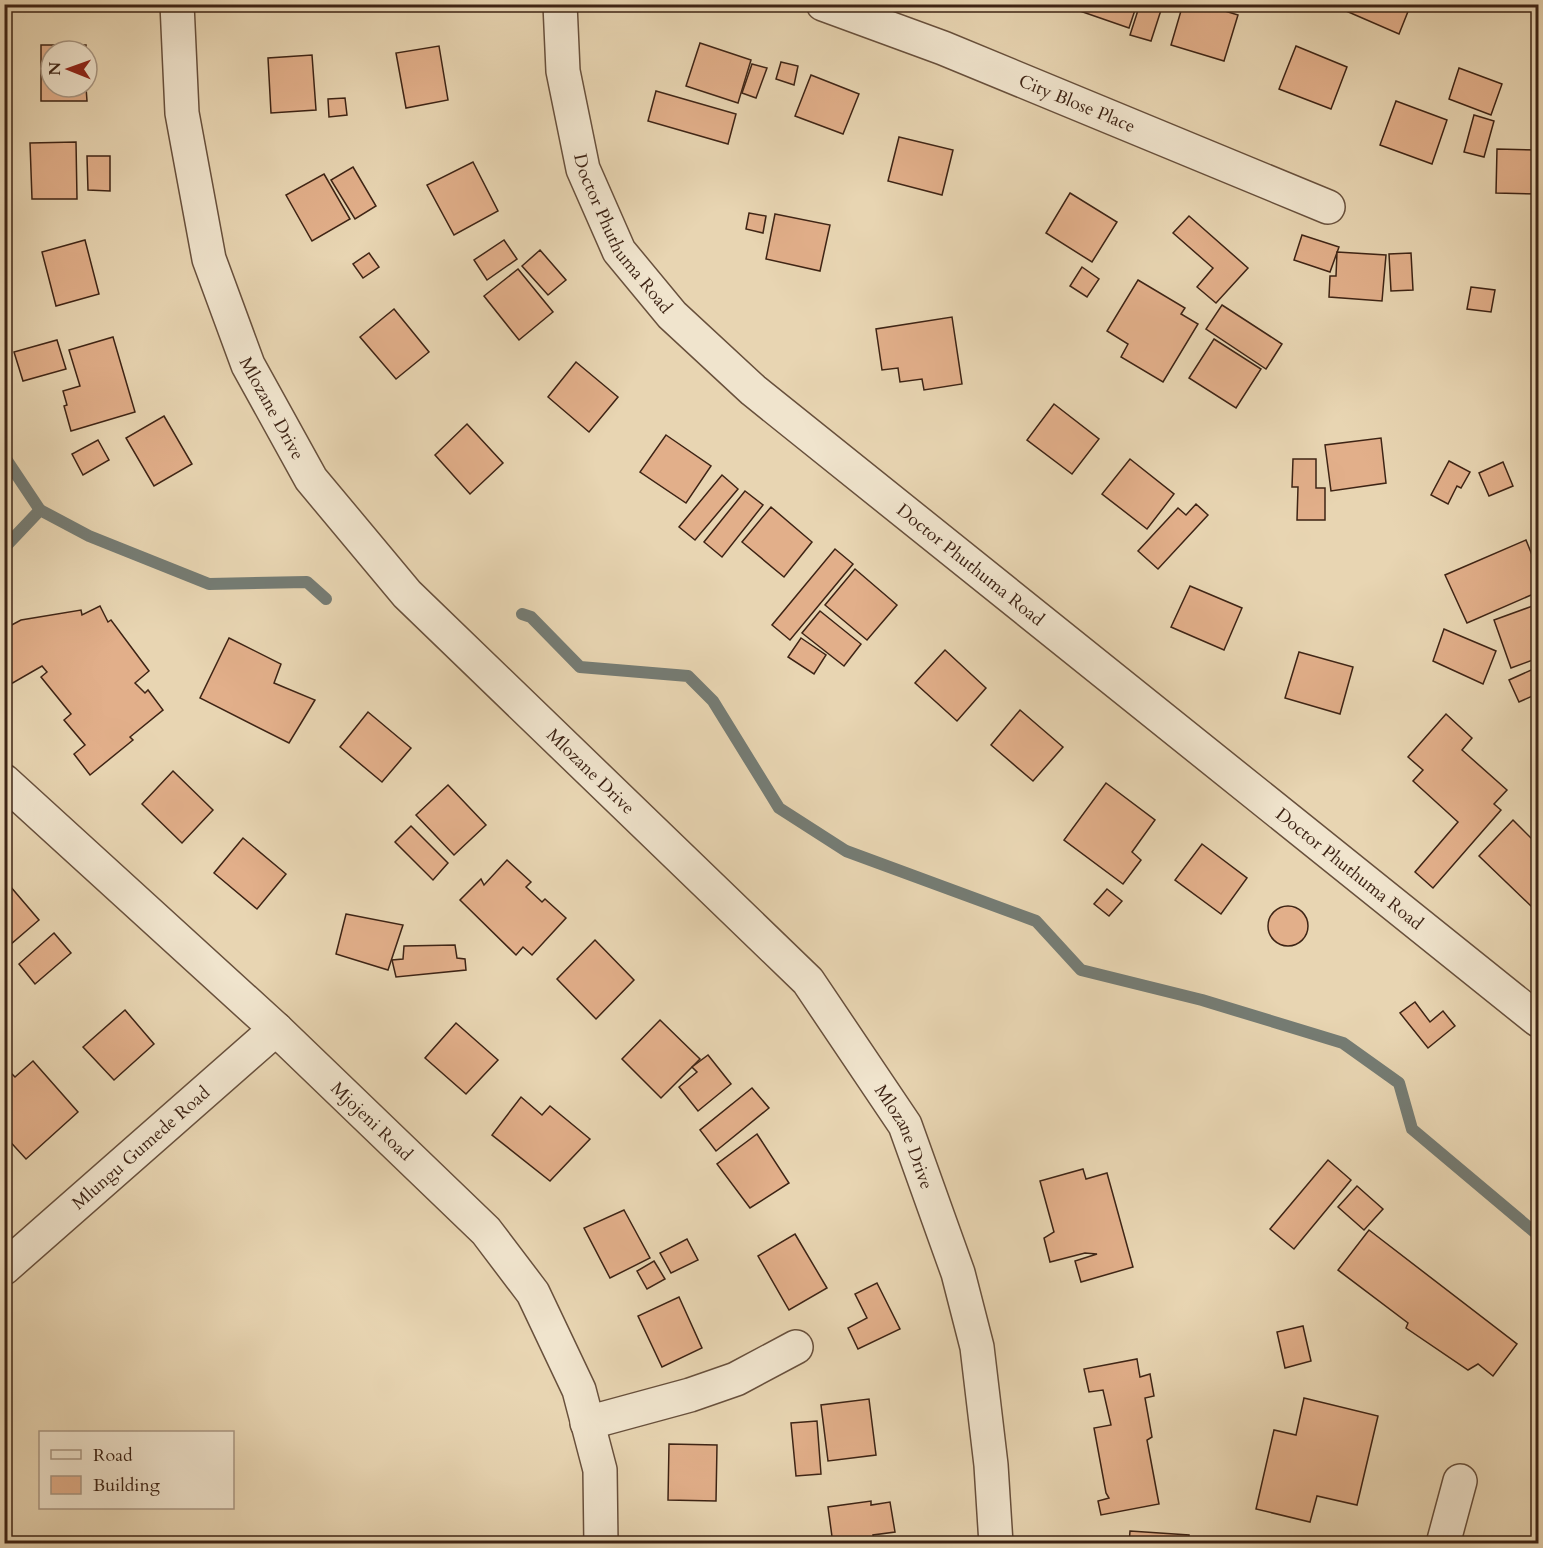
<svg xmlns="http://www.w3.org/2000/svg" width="1543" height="1548" viewBox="0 0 1543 1548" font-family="Cardo,serif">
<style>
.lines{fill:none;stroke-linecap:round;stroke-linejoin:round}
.stream{stroke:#757c74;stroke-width:12}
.building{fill:#e2af8a;stroke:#3e2415;stroke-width:1.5}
.minor-casing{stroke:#68503c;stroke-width:36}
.minor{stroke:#f0e4cd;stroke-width:33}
.labels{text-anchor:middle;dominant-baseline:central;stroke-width:6;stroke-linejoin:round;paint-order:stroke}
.street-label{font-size:18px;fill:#3e2415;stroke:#f0e4cd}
</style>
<rect width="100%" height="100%" fill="#e8d5b2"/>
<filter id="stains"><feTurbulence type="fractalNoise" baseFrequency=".00333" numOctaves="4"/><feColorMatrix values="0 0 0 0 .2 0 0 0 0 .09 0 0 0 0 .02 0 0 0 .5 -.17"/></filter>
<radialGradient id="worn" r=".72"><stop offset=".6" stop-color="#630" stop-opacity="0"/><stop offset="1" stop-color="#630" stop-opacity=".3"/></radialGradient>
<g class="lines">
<g class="stream">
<path d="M4,456L40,510"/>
<path d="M4,548L40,510L89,536L209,584L307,582L326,599"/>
<path d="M522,614L531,617L580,667L688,676L713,701L779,808L846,851L1036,921L1081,970L1202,1000L1343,1043L1399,1083L1412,1129L1538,1235"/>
</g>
</g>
<g class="building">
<path d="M41,4H85V9L41,10Z"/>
<path d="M1079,4H1137L1129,28L1077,10Z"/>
<path d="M1140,4H1163L1151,41L1130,35Z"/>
<path d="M1183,4H1202L1238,15L1224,61L1171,45Z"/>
<path d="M1330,4H1411L1399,34Z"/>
<path d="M1426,4H1443L1441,9Z"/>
<path d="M700,43L751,60L738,103L686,86Z"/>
<path d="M41,45H86V51H51V87H86L87,101H41Z"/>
<path d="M439,46L448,100L406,108L396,53Z"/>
<path d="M1296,46L1347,67L1331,109L1279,89Z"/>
<path d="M312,55L316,110L271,113L268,58Z"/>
<path d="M781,62L798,66L794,85L776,79Z"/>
<path d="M752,64L767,68L756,98L742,93Z"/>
<path d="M1459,68L1502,84L1491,115L1449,99Z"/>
<path d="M811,75L859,94L843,134L795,116Z"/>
<path d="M656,91L736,114L728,144L648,121Z"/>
<path d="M345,98L347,115L329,117L328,99Z"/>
<path d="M1396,101L1447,120L1432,164L1380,145Z"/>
<path d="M1474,115L1494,121L1484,157L1464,152Z"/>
<path d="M899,137L953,150L942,195L888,181Z"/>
<path d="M76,142L77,199H32L30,143Z"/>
<path d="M1497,149L1538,150V194L1496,193Z"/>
<path d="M87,156H110V191L88,190Z"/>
<path d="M473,162L498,211L454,235L427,185Z"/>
<path d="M353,167L376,206L355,219L331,180Z"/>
<path d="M324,174L350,219L312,241L286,195Z"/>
<path d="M1070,193L1117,222L1092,262L1046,233Z"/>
<path d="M749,213L766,216L763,233L746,229Z"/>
<path d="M775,214L830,225L820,271L766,259Z"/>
<path d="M1189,216L1248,268L1216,303L1197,287L1213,268L1173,233Z"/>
<path d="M1302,235L1339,247L1330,272L1294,260Z"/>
<path d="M85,240L99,294L56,306L42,252Z"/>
<path d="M504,240L517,259L487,280L474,260Z"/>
<path d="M540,250L566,280L548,295L522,266Z"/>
<path d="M1337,252L1386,255L1382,301L1329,297L1330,276H1336Z"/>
<path d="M369,253L379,267L363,278L353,264Z"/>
<path d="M1411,253L1413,290L1391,291L1389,254Z"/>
<path d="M1082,267L1099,279L1087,297L1070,286Z"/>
<path d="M518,269L553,312L519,340L484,296Z"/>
<path d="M1138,280L1185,308L1181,314L1198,324L1163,382L1121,357L1128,344L1107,331Z"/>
<path d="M1471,287L1495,290L1491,312L1467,309Z"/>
<path d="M1222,305L1282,344L1266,369L1206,329Z"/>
<path d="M394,309L429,352L396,379L360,337Z"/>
<path d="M952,317L962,384L924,390L922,379L900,382L898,368L882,370L876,329Z"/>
<path d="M113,337L135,412L71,431L64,406L67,405L63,391L80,386L69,350Z"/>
<path d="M1214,339L1261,369L1236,408L1189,378Z"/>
<path d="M57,340L66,369L23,381L14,352Z"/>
<path d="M576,362L618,397L589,432L548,397Z"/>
<path d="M1054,404L1099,439L1072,474L1027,440Z"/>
<path d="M164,416L192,464L154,486L126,438Z"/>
<path d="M467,424L503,463L470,494L435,455Z"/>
<path d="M666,435L711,466L686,503L640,472Z"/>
<path d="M1381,438L1386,483L1331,491L1325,445Z"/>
<path d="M98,440L109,460L83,475L72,454Z"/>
<path d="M1130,459L1174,494L1147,529L1102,494Z"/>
<path d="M1293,459H1316V488H1325V520H1297L1298,487H1292Z"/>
<path d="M1449,461L1470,472L1461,488L1457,486L1448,504L1431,495Z"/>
<path d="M1503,462L1513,486L1489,496L1479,473Z"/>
<path d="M722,475L738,489L695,540L679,527Z"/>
<path d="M745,491L763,505L722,557L704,542Z"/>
<path d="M1196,504L1208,515L1158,569L1138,551L1178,508L1186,515Z"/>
<path d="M771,507L812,542L784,577L742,542Z"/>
<path d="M1526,540L1538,570V592L1467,623L1445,575Z"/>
<path d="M835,549L853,564L790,640L772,625Z"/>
<path d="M855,569L897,605L867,640L825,605Z"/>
<path d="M1190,586L1242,608L1224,650L1171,627Z"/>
<path d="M1538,604V658L1511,668L1494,620Z"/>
<path d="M100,606L108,622L111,620L149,671L135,683L145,693L148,690L163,710L130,737L133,740L90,775L74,754L85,745L64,720L71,714L41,677L47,672L42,666L4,688V629L21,620L81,610L82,615Z"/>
<path d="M820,611L861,644L844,666L802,633Z"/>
<path d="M1444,629L1496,651L1483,684L1433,661Z"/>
<path d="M229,638L281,664L274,683L315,700L289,743L200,698Z"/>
<path d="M801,638L826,655L814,674L788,657Z"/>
<path d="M945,650L986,688L957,721L915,683Z"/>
<path d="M1299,652L1353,667L1340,714L1285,698Z"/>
<path d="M1538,667L1537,694L1519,702L1509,680Z"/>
<path d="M1020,710L1063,747L1033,781L991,745Z"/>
<path d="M368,712L411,748L382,782L340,747Z"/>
<path d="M1446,714L1472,738L1462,750L1507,790L1494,804L1501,810L1433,888L1415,872L1458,822L1413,781L1423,770L1408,757Z"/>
<path d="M173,771L213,810L182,843L142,804Z"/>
<path d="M1106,783L1155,820L1132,852L1141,860L1123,884L1064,840Z"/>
<path d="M448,785L486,825L454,855L416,815Z"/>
<path d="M1513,820L1538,845V902L1533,908L1479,856Z"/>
<path d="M411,826L448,863L433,880L395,842Z"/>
<path d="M243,838L286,874L257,909L214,873Z"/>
<path d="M1202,844L1247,878L1221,914L1175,880Z"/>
<path d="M507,860L531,882L526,887L542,902L545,899L566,918L532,955L523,947L516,955L460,900L481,879L484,885Z"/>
<path d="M10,886L39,920L4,950V891Z"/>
<path d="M1107,889L1122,901L1109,916L1094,904Z"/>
<circle cx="1288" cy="926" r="20"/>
<path d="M346,914L403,925L388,970L336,954Z"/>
<path d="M54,933L71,953L35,984L19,964Z"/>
<path d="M595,940L634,980L596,1019L557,979Z"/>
<path d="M455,945L457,958L465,959L466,970L396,977L392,960L403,959L404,946Z"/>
<path d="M1415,1002L1430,1022L1443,1011L1455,1026L1428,1048L1400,1013Z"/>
<path d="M125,1010L154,1044L114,1080L83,1047Z"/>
<path d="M660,1020L700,1059L661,1098L622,1059Z"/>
<path d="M456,1023L498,1060L466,1094L425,1058Z"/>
<path d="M708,1055L731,1084L698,1111L679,1087L697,1072L692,1067Z"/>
<path d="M33,1061L78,1112L26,1159L4,1135V1066L15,1077Z"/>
<path d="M752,1088L769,1108L716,1151L700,1130Z"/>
<path d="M521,1097L542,1115L550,1106L590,1139L550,1181L492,1135Z"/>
<path d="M757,1134L789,1183L750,1208L717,1164Z"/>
<path d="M1328,1160L1351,1180L1294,1249L1270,1229Z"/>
<path d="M1083,1169L1086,1179L1107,1173L1133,1267L1081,1282L1075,1261L1097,1254L1085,1253L1050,1262L1044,1238L1054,1232L1040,1181Z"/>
<path d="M1357,1186L1383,1209L1364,1230L1338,1207Z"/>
<path d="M624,1210L650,1258L610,1278L584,1228Z"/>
<path d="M1369,1230L1517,1344L1493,1376L1478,1364L1468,1370L1406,1328L1408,1323L1338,1270Z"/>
<path d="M795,1234L827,1288L789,1310L758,1256Z"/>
<path d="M687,1239L698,1260L671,1273L660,1253Z"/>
<path d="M654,1261L665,1279L647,1289L637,1271Z"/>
<path d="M877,1283L900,1329L858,1349L848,1328L867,1318L855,1294Z"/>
<path d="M679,1297L702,1348L662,1367L638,1316Z"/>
<path d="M1303,1326L1311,1361L1285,1368L1277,1332Z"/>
<path d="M1137,1359L1140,1377L1150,1374L1154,1396L1145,1398L1152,1437L1147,1440L1159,1504L1101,1515L1098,1501L1109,1498L1106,1493L1094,1428L1111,1425L1103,1390L1089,1392L1084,1369Z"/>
<path d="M1304,1398L1378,1416L1357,1505L1317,1496L1310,1522L1256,1509L1274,1430L1296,1435Z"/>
<path d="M869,1399L876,1455L828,1461L821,1405Z"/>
<path d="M817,1421L821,1474L796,1476L791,1423Z"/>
<path d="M669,1444L717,1445L716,1501L668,1500Z"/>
<path d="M871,1501V1505L890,1502L895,1532L873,1535L874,1544H833L828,1507Z"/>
<path d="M1130,1531L1189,1535V1544H1129Z"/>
</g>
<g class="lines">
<defs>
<g id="minor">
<path id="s1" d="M177,4L182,113L209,259L248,365L311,479L407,594L808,981L905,1125L958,1273L977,1347L991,1465L996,1544"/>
<path id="s2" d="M560,4L563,71L583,169L619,251L672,315L753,390L1538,1020"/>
<path id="s3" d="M823,4L943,48L1328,207"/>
<path id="s4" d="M4,781L276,1029L486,1231L533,1293L579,1390L600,1470L601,1544"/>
<path id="s5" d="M4,1268L276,1029"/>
<path d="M587,1423L690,1395L736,1379L796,1347"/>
<path d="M1443,1544L1460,1481"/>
</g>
</defs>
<use href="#minor" class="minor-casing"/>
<use href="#minor" class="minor"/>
</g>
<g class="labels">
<g class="street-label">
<text stroke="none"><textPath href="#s3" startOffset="273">City Blose Place</textPath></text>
<text stroke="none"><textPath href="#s2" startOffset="243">Doctor Phuthuma Road</textPath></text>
<text stroke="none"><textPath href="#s1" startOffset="420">Mlozane Drive</textPath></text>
<text stroke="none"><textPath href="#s2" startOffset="729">Doctor Phuthuma Road</textPath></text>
<text stroke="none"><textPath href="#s1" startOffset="906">Mlozane Drive</textPath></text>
<text stroke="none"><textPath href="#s2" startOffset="1215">Doctor Phuthuma Road</textPath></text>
<text stroke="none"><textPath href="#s4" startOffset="501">Mjojeni Road</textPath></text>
<text stroke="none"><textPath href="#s1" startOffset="1392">Mlozane Drive</textPath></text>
<text stroke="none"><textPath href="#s5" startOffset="182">Mlungu Gumede Road</textPath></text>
</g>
</g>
<rect width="1543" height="1548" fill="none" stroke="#e8d5b2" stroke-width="24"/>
<rect x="6" y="6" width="1531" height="1536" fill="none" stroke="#3e2415" stroke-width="3"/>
<rect x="12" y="12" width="1519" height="1524" fill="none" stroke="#3e2415" stroke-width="1.5"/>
<rect x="39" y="1431" width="195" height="78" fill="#f0e4cd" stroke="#a99783" stroke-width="1.5"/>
<rect x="51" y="1450" width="30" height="9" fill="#f0e4cd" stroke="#a99783" stroke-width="1.5"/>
<text x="93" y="1461" font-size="18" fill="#3e2415">Road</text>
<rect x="51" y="1476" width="30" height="18" fill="#e2af8a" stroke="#a99783" stroke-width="1.5"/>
<text x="93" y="1491" font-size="18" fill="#3e2415">Building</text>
<g transform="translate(69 69) rotate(271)"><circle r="28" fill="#f0e4cd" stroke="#a99783" stroke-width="1.5"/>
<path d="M0-4.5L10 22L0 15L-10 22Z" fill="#8f2418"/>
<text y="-9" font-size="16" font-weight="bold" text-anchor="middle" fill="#3e2415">N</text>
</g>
<rect width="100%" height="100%" filter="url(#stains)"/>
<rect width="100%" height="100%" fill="url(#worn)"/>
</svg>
